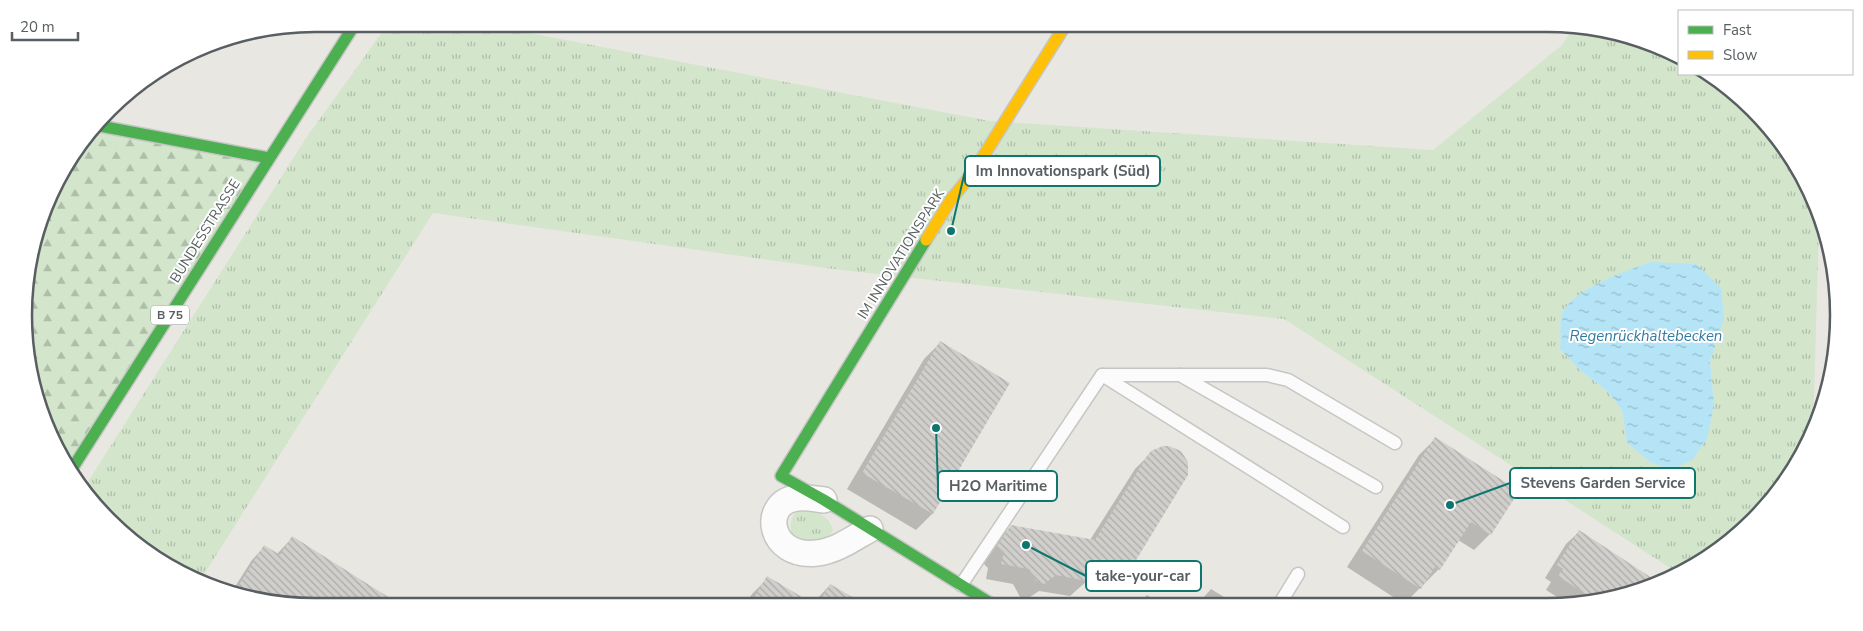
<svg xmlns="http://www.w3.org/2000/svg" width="1863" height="631" viewBox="0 0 1863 631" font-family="'Nunito Sans',sans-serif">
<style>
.grass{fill:url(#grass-tufts);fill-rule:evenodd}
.forest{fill:url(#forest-firs)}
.water{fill:url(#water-ripples)}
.shadow{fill:#0003}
.building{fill:url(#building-back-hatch)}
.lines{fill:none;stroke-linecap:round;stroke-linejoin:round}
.lane-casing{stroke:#c6c6c5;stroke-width:15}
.street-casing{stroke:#c6c6c5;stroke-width:28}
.fast-casing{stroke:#c5c6c5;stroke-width:14}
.slow-casing{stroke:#c5c6c5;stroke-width:14}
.lane{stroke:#fcfbfb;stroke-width:12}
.street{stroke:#fcfbfb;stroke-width:25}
.fast{stroke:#4caf50;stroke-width:11}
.slow{stroke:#ffc107;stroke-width:11}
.labels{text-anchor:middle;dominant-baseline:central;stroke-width:4;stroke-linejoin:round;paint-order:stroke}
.shield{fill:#fff;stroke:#8a8e90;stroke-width:1}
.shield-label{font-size:12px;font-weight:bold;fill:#585e61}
.street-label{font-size:14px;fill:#585e61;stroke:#fff}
.water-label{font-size:15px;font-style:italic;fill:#347aa1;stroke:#fff}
.rim{fill:none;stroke:#585e61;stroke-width:2.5}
.leader{fill:none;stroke:#0f766e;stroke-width:2}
.callout-dot{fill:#0f766e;stroke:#fff;stroke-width:2}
.callout{fill:#fff;stroke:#0f766e;stroke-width:2}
.callout-label{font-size:15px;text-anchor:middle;font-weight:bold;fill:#585e61}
</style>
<defs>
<pattern id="grass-tufts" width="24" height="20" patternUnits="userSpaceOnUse" patternTransform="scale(1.25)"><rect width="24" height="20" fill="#d3e6cc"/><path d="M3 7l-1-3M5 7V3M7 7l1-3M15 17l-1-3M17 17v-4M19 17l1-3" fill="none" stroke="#aebea9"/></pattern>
<pattern id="forest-firs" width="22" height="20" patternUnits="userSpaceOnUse" patternTransform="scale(1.25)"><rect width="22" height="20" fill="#d3e6cc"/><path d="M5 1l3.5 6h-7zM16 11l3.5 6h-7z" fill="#aebea9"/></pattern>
<pattern id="water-ripples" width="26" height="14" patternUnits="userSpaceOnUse" patternTransform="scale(1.25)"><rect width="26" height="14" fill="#b4e4f6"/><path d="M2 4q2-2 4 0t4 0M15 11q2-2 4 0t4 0" fill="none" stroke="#95bccb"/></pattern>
<pattern id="building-back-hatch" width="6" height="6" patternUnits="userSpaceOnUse" patternTransform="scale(1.25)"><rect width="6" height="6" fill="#d1cfcc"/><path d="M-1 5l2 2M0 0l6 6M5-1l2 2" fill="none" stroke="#acaba9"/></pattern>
</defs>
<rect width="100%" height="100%" fill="#e9e7e2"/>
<g class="grass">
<path d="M388,24H482L990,121L1433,150L1562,45L1574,27L1623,34L1679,61V74H1704L1725,84L1800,169L1819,224L1813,431L1800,462L1740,535L1678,573L1284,319L841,270L433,213L201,579L153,558L84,488L306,138ZM1650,262L1724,318L1710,362L1714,404L1650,462L1627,443L1622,410L1607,391L1580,370L1560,349C1561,339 1559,323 1562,314C1572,289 1627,271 1650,262Z"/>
<path d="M807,508C818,512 830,518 833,530C826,543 808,542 795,540C789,529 789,522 796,511Z"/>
</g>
<path class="forest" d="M99,128L269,158L70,472L34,391L26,278L54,186Z"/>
<path class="water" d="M1650,262L1696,264L1721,288L1724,318L1710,362L1714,404L1707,439L1692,460L1671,470L1650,462L1627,443L1622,410L1607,391L1580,370L1560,349C1561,338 1559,323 1562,314C1572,289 1626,271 1650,262Z"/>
<g class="shadow">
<path d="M940,343L1009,383L932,514L916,530L847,489L924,359Z"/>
<path d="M1435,439L1517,492L1490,534L1474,550L1458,540L1439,569L1404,604L1347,567L1419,455Z"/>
<path d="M1152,452L1129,569L1113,586L1087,581L1070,596L1039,591L1027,599L1020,597L1013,584L986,579L988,568L982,562L995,542L1012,526L1090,540L1135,469Z"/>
<path d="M1579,532L1660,584L1588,604L1585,603L1583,605H1570L1546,590L1551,582L1545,578L1566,544Z"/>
<path d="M292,538L391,600L387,607H316L240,597L231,593L252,560L264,547L276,555Z"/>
<path d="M768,578L812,604L830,585L865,606H744L752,594Z"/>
<path d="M1211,589L1237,605L1196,606Z"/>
<path d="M1147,595L1164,606H1136Z"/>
</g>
<g class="building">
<path d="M940,341L1010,383L933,514L862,473Z"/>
<path d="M1435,437L1519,491L1491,535L1471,522L1440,570L1435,567L1421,589L1362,551Z"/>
<path d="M1163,446H1169L1181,451L1188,462V475L1130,570L1104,565L1087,581L1056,575L1044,584L1036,581L1029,569L1001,564L1004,552L997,546L1011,525L1095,540L1147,456L1151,451Z"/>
<path d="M1579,530L1661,584L1610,598L1597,590L1592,598L1558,576L1563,569L1557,565Z"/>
<path d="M292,536L404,607H316L240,597L233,594L264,545L280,555Z"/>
<path d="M767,576L817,606L830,584L868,606H749Z"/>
</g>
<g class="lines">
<defs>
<g id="lane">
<path d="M1102,375L1343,527"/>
<path d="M1180,375L1376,487"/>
<path d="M961,585L1102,375H1267L1288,380L1395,443"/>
<path d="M1279,605L1298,574"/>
</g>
<path id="street" d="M824,500C816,499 805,497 797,498C760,502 768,559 817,553C836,551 854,538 870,529"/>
<g id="fast">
<path d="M100,126L269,158"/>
<path d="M926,240L781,476L824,500L995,606"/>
<path d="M70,472L355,24"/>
</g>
<path id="slow" d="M926,240L950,201L974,171L1066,24"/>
</defs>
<use href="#lane" class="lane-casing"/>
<use href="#street" class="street-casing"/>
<use href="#fast" class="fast-casing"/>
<use href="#slow" class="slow-casing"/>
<use href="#lane" class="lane"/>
<use href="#street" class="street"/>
<use href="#fast" class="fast"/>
<use href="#slow" class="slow"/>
</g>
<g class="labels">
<rect class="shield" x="151" y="305.5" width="38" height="19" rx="4"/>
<g class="shield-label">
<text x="170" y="315">B 75</text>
</g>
<g class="street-label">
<text transform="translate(205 231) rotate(-58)">BUNDESSTRASSE</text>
<text transform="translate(901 254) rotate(-58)">IM INNOVATIONSPARK</text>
</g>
<g class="water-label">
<text x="1646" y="336">Regenrückhaltebecken</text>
</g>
</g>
<path d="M0 0H1863V631H0ZM315 32H1547A283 283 0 0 1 1830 315V315A283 283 0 0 1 1547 598H315A283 283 0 0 1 32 315V315A283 283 0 0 1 315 32Z" fill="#fff" fill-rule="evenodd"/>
<path class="rim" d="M315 32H1547A283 283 0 0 1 1830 315V315A283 283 0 0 1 1547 598H315A283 283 0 0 1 32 315V315A283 283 0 0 1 315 32Z"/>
<path class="leader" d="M951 231L965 171M1450 505L1510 483M936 428L938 486M1026 545L1086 576"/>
<g class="callout-dot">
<circle cx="951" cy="231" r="5"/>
<circle cx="1450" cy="505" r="5"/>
<circle cx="936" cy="428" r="5"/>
<circle cx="1026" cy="545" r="5"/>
</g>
<g class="callout">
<rect x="965" y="156" width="195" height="30" rx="5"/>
<rect x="1510" y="468" width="185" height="30" rx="5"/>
<rect x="938" y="471" width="119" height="30" rx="5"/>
<rect x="1086" y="561" width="115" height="30" rx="5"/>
</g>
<g class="callout-label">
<text x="1063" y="176">Im Innovationspark (Süd)</text>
<text x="1603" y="488">Stevens Garden Service</text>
<text x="998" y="491">H2O Maritime</text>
<text x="1143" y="581">take-your-car</text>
</g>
<rect x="1678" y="10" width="175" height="65" fill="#ffffff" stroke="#bcbfc0"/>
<rect x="1688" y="26" width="25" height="8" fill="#4caf50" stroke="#bcbfc0"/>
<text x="1723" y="35" font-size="15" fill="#585e61">Fast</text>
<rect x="1688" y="51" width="25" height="8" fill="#ffc107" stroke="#bcbfc0"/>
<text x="1723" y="60" font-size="15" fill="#585e61">Slow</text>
<path d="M12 32v8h66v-8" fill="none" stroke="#585e61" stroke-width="2.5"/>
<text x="20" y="32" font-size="15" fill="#585e61" stroke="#ffffff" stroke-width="4" paint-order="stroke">20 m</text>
</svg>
